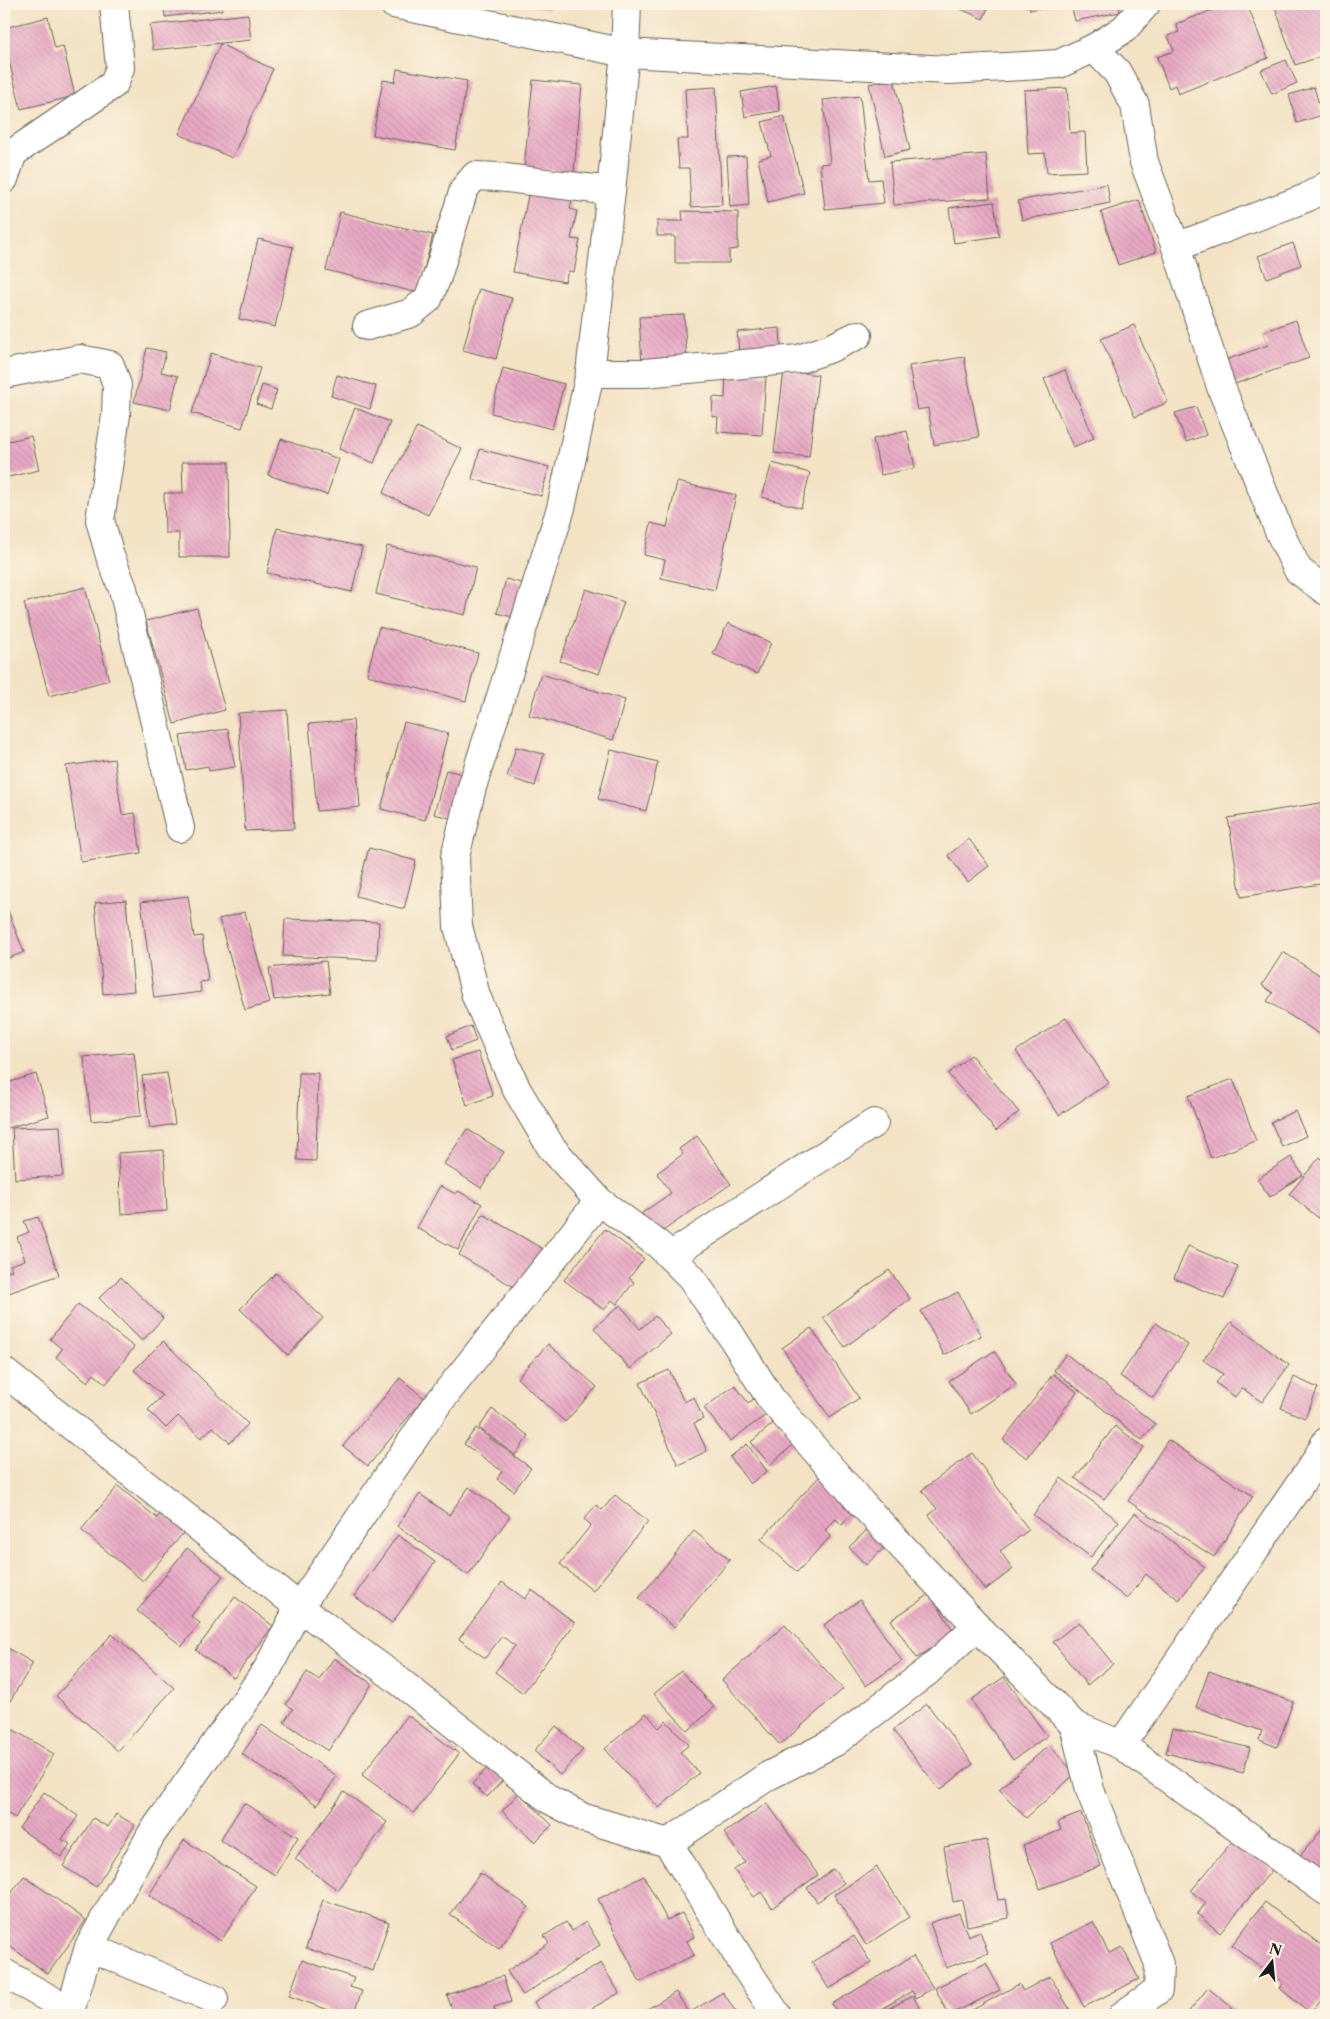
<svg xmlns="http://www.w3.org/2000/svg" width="1330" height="2019" viewBox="0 0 1330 2019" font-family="'Libre Caslon Text',serif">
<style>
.building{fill:url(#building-back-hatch)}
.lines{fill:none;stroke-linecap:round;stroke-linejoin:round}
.minor-casing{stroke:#676157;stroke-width:30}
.minor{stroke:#fff;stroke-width:28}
</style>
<defs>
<pattern id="building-back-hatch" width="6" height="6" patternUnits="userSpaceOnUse" patternTransform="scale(1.25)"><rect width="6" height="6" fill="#e8a8c4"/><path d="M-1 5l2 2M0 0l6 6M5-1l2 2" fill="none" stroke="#c690a8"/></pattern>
</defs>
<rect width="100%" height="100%" fill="#fcf5e5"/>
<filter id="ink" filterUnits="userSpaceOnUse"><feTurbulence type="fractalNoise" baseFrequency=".02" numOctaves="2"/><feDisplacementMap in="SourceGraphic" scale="10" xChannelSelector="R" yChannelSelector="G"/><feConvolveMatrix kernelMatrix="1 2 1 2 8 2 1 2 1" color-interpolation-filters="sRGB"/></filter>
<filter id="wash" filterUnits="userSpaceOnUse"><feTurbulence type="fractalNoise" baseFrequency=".0096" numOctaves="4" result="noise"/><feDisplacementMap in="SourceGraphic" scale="20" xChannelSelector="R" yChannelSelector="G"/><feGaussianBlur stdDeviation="1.12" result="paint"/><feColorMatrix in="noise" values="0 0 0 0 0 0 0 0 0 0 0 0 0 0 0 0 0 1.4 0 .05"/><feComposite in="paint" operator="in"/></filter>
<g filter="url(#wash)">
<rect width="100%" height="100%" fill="#f3e2c4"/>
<g id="blocks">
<g class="building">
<path d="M164,4H221L222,10L165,17Z"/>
<path d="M521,4H549L548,10Z"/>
<path d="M950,4H990L983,19Z"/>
<path d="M1029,4H1054L1055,5L1030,10Z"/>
<path d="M1071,4H1119L1120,12L1075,21Z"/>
<path d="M1228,4H1247L1268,58L1178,94L1175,85L1169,88L1157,57L1174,51L1168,36L1179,32L1176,24Z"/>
<path d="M1274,4H1322L1326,16V55L1295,65Z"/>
<path d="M248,14L251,40L153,50L150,25Z"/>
<path d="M48,17L55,48L63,46L75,96L21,109L4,41V28Z"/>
<path d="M220,44L273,69L232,158L179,134Z"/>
<path d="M1286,60L1297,83L1272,94L1261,70Z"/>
<path d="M397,69L467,81L455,150L373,135L383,80L395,82Z"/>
<path d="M894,79L910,150L885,156L869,84Z"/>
<path d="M533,80L582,85L574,172L524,168Z"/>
<path d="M776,86L780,111L745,117L741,92Z"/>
<path d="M716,87L722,205L691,207L689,168H679L677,139H688L685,89Z"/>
<path d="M1314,87L1322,115L1297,123L1289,95Z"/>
<path d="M1067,88L1070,133L1085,132L1087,171L1047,173L1045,153L1028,154L1024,90Z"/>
<path d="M860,96L869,180L881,179L884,203L825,209L820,164L830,163L823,100Z"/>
<path d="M784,116L804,193L768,202L758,159L771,156L762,122Z"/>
<path d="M986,154L990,198L894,205L890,162Z"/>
<path d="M746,156L749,205L730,207L727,157Z"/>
<path d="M1107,184L1110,203L1022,220L1018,201Z"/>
<path d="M530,185L573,194L570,209L577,211L571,239L580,240L574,272L568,271L565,282L513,272Z"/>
<path d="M1139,200L1156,252L1118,265L1101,212Z"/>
<path d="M994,202L999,236L954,243L949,208Z"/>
<path d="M682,211L738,212V249L729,250V263H675V236H657V221H683Z"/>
<path d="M340,212L433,235L418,293L326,270Z"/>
<path d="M258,239L293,247L275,327L239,319Z"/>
<path d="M1293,243L1301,265L1267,278L1258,256Z"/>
<path d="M479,289L512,298L496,359L463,350Z"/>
<path d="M684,315L687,362L642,365L639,317Z"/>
<path d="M1296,320L1309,358L1232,385L1223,361L1268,345L1263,332Z"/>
<path d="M1134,325L1168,402L1135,417L1101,339Z"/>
<path d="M780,328L781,347L739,351L737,332Z"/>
<path d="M147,348L166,352L161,372L178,376L170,410L134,402Z"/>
<path d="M211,353L260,368L242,428L192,413Z"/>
<path d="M964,357L979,437L934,445L928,408L917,410L909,366Z"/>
<path d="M503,368L564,384L552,429L491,413Z"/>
<path d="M784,370L818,375L809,457L774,453Z"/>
<path d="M1065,370L1094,438L1073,447L1044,379Z"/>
<path d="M726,373L766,375L762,435L717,432L718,417L712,416L713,397L725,398Z"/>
<path d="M337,375L376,386L370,409L331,396Z"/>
<path d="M262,385L277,390L271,409L256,404Z"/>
<path d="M1196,407L1206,435L1186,442L1175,413Z"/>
<path d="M355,408L390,422L374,463L339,449Z"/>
<path d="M417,427L462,449L428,515L383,493Z"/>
<path d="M907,431L915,468L881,475L873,439Z"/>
<path d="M31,436L39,470L4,478V442Z"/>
<path d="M281,439L339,459L327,495L268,475Z"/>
<path d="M480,449L549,467L541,496L472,479Z"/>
<path d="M182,462H229L230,557H179V533H165L164,493H183Z"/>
<path d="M772,463L810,473L801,508L762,497Z"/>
<path d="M677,482L736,495L715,590L661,578L665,560L644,555L651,523L667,527Z"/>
<path d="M277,528L362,547L352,592L267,573Z"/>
<path d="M387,546L476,567L465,615L376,594Z"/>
<path d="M506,579L525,584L516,618L497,613Z"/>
<path d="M85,587L109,680L49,696L24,603Z"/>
<path d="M586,589L624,602L599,674L560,661Z"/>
<path d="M197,608L225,710L174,724L146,621Z"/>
<path d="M728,623L771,643L757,674L713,654Z"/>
<path d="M379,627L478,653L466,701L367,675Z"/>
<path d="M541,674L625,700L613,740L529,715Z"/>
<path d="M287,710L294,829L245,831L238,713Z"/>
<path d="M353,720L360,807L317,811L309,724Z"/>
<path d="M404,722L448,733L425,820L381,809Z"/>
<path d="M228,729L235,767L209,771L208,766L186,770L180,736Z"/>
<path d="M516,747L544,754L535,786L507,777Z"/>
<path d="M611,750L658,762L646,811L598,799Z"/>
<path d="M114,759L122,815L135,813L141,853L81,862L66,766Z"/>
<path d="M446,770L467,775L454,819L434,814Z"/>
<path d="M1326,802V883L1241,897L1228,818Z"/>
<path d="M969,839L989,866L968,882L948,855Z"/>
<path d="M369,848L416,861L404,909L356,896Z"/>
<path d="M188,896L194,937L202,936L208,981L200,982L201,992L154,998L141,902Z"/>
<path d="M126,900L134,991L103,994L95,903Z"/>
<path d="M4,901L24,952L4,960Z"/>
<path d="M245,912L270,1003L245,1010L219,919Z"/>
<path d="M285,919L379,922L377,960L283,956Z"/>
<path d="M1283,952L1326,979V1038L1267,1001L1273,993L1262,985Z"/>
<path d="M326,961L330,993L274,1000L269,968Z"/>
<path d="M1066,1018L1109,1083L1059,1115L1016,1051Z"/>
<path d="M471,1026L476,1041L452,1050L447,1036Z"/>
<path d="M134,1052L141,1116L91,1121L84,1057Z"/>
<path d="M478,1052L493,1096L467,1105L452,1060Z"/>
<path d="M971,1055L1019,1112L996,1131L948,1074Z"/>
<path d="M167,1073L175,1124L150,1128L142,1076Z"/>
<path d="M299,1073H318L316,1161L297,1160Z"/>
<path d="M36,1074L49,1116L4,1129V1084Z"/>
<path d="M1233,1079L1256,1141L1211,1158L1188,1096Z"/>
<path d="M1295,1111L1306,1136L1282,1147L1271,1122Z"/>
<path d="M60,1126L63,1176L15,1179L12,1128Z"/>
<path d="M467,1129L504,1152L481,1188L444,1164Z"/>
<path d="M697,1136L731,1184L657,1235L642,1213L671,1193L657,1173L683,1154L679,1149Z"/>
<path d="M164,1150L167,1211L121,1214L118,1153Z"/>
<path d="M1291,1157L1303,1175L1270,1197L1257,1179Z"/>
<path d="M1320,1157L1326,1163V1224L1289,1194Z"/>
<path d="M440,1186L456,1194L458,1191L482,1204L458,1250L417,1228Z"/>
<path d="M483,1214L543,1249L519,1290L459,1255Z"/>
<path d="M38,1217L59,1275L6,1294L4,1287V1273L12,1270L10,1265L25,1260L17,1237L29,1232L24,1221Z"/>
<path d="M605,1229L644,1259L629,1278L634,1282L617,1304L612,1300L604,1310L564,1280Z"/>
<path d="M1188,1246L1238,1267L1224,1299L1174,1278Z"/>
<path d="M889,1270L910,1299L845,1347L823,1318Z"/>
<path d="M276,1273L323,1318L288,1355L240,1309Z"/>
<path d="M121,1277L163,1318L142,1341L99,1298Z"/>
<path d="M958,1292L981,1336L944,1355L921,1311Z"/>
<path d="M78,1304L134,1347L106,1384L94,1374L88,1382L56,1357L62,1349L50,1339Z"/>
<path d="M620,1305L640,1329L655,1316L671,1334L630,1369L594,1328Z"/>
<path d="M1231,1322L1289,1365L1262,1402L1242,1388L1235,1397L1216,1383L1223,1374L1203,1360Z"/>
<path d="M1156,1323L1188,1345L1153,1398L1120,1376Z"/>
<path d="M811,1328L859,1398L830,1418L782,1348Z"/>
<path d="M163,1341L248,1424L230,1443L213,1427L201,1438L178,1416L166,1428L148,1410L162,1396L134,1370Z"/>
<path d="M548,1344L597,1387L565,1422L517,1378Z"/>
<path d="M994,1351L1016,1384L971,1414L949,1381Z"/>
<path d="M1066,1354L1155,1424L1142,1440L1054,1370Z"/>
<path d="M669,1370L684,1402L694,1397L703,1419L694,1423L707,1451L678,1465L640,1383Z"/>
<path d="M1053,1374L1077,1392L1027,1458L1003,1440Z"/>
<path d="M1294,1377L1318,1388L1305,1418L1281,1408Z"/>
<path d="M400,1378L424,1398L368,1466L343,1446Z"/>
<path d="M735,1385L748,1403L755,1398L767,1414L730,1441L704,1408Z"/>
<path d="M492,1409L529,1436L515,1455L479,1428Z"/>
<path d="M776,1421L795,1443L770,1465L751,1442Z"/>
<path d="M1115,1426L1144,1447L1104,1499L1075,1478Z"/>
<path d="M476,1428L531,1468L514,1491L497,1479L502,1471L464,1444Z"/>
<path d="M1168,1440L1253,1496L1214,1557L1128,1501Z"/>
<path d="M747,1444L767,1471L750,1484L730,1457Z"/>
<path d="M972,1453L1029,1530L1000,1551L1013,1569L985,1590L929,1515L937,1509L922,1490Z"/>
<path d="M820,1476L856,1509L842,1525L836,1519L825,1530L831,1536L797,1572L761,1539Z"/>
<path d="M1061,1478L1119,1521L1091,1557L1033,1515Z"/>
<path d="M118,1486L157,1518L161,1513L184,1532L143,1581L81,1530Z"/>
<path d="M469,1487L510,1516L468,1575L397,1526L420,1494L449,1515Z"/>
<path d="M615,1495L648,1521L593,1591L560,1564L591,1525L584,1519L596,1505L602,1510Z"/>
<path d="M1135,1513L1205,1567L1179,1600L1146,1574L1127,1599L1090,1570Z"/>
<path d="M870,1527L887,1545L866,1565L849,1547Z"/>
<path d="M694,1531L730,1560L674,1627L639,1598Z"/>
<path d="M398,1535L435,1562L392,1623L354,1596Z"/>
<path d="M187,1548L223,1576L191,1616L200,1623L182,1646L137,1611Z"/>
<path d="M502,1582L525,1599L532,1590L575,1623L523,1693L495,1672L515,1646L502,1636L485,1658L459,1639Z"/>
<path d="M930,1594L955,1633L917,1658L891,1620Z"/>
<path d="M235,1597L273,1626L234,1678L196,1650Z"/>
<path d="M860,1600L902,1661L866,1686L824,1625Z"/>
<path d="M1079,1622L1113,1664L1087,1685L1053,1642Z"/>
<path d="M785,1625L843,1689L780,1745L722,1680Z"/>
<path d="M112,1634L174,1688L118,1751L56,1696Z"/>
<path d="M4,1646L33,1663L4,1711Z"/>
<path d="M334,1658L372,1684L328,1751L284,1722L293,1709L286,1704L307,1672L319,1680Z"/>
<path d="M681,1671L714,1707L688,1731L654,1694Z"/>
<path d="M1209,1671L1293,1702L1277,1747L1259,1740L1262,1731L1196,1707Z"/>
<path d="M1004,1677L1047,1736L1013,1760L971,1700Z"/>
<path d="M927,1704L973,1764L940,1790L893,1730Z"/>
<path d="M646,1713L659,1728L666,1721L689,1745L680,1752L699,1773L659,1808L605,1749Z"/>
<path d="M408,1715L459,1754L414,1813L362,1775Z"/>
<path d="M4,1724L54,1754L15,1818L4,1811Z"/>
<path d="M262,1725L337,1776L317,1805L242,1754Z"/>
<path d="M556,1726L583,1750L560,1775L534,1751Z"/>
<path d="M1173,1728L1250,1748L1243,1773L1166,1753Z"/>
<path d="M1049,1745L1075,1774L1026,1818L999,1789Z"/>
<path d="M491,1764L505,1778L487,1797L472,1784Z"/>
<path d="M44,1792L78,1816L62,1839L70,1844L61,1857L19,1828Z"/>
<path d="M344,1792L387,1822L338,1890L295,1859Z"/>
<path d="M519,1793L552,1825L535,1842L502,1811Z"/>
<path d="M244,1803L298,1837L275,1875L220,1840Z"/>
<path d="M767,1803L818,1875L772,1908L761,1892L754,1897L734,1870L745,1862L724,1833Z"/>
<path d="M1081,1813L1101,1866L1040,1889L1023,1845L1061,1830L1058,1822Z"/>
<path d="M116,1814L135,1825L96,1887L63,1866L93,1818L108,1827Z"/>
<path d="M1326,1825V1876L1300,1856Z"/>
<path d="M1234,1839L1272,1870L1220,1933L1197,1914L1206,1903L1191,1891Z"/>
<path d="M184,1840L256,1886L221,1941L149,1895Z"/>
<path d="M987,1840L998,1900L1006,1899L1009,1918L967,1926L962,1900L953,1902L944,1847Z"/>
<path d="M877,1867L909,1917L866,1945L834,1895Z"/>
<path d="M833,1869L844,1883L817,1902L807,1888Z"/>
<path d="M480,1873L529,1907L499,1949L450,1915Z"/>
<path d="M24,1876L86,1920L48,1974L4,1942V1903Z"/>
<path d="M644,1876L667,1920L682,1913L694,1937L687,1941L694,1955L640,1982L598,1899Z"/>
<path d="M323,1900L389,1922L373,1971L306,1948Z"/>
<path d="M1265,1902L1326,1949V1994L1311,2013L1279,1988L1283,1984L1232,1945Z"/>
<path d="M959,1913L968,1936L980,1931L988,1953L946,1968L930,1923Z"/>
<path d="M566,1922L572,1931L586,1922L600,1945L523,1995L507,1971L549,1943L544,1936Z"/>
<path d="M1093,1922L1109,1953L1122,1947L1139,1979L1084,2007L1050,1943Z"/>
<path d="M854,1936L871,1963L829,1989L812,1962Z"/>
<path d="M913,1956L933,1988L916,1998L912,1991L871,2015H839L832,2004Z"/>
<path d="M302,1960L354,1978L350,1987L362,1991L353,2015H343L289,1996Z"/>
<path d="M601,1963L619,1993L580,2015H542L534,2002Z"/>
<path d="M986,1963L1000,1990L949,2015L935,1988Z"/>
<path d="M503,1976L511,2002L494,2007L497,2015H482V2013L476,2015H454L447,1995Z"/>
<path d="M1050,1976L1073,2015H968L967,2013L1019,1984L1023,1991Z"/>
<path d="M1208,1988L1241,2015H1186Z"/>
<path d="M676,1992L689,2013L723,1992L738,2015H637Z"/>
<path d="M913,1996L923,2015H876Z"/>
</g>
</g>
</g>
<g filter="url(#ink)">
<use href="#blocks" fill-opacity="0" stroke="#676157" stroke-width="1"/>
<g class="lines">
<defs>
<g id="minor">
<path d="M394,4L625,53L949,70L1059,64L1094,48L1117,72L1135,105L1144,162L1176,247L1221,387L1279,531L1298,570L1326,591"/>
<path d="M627,4L625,53L611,191L590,373L561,508L472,787L455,857L458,926L476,996L517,1090L551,1147L599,1201L659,1245L691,1277L730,1334L771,1399L862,1504L977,1626L1074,1725L1090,1790L1159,1964L1158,1990L1123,2015"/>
<path d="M1094,48L1124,29L1146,4"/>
<path d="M4,179L13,153L114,84L120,68L114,4"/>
<path d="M1176,247L1306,198L1326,186"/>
<path d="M367,326L411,313L428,299L437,277L464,189L475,176L498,177L611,191"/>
<path d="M590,373H644L799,359L831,348L858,335"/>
<path d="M4,374L80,359L110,365L117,385L116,415L100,520L110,556L123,589L180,828"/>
<path d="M670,1256L874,1123"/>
<path d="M4,1372L299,1607L394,1677L550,1800L584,1818L668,1843L745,1967L777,2015"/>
<path d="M1074,1725L1121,1745L1315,1462L1326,1442"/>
<path d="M1121,1745L1326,1891"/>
<path d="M668,1843L768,1776L835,1742L928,1671L977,1626"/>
<path d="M89,1947L214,1999"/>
<path d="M4,1973L71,2011"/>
<path d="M69,2015L89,1947L151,1835L267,1670L299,1607L436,1406L599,1201"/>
</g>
</defs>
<use href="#minor" class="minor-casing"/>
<use href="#minor" class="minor"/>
</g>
</g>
<rect width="1330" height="2019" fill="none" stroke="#fcf5e5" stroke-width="20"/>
<g transform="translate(1272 1962) rotate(16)" stroke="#fcf5e5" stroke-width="4" paint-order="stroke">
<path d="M0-4L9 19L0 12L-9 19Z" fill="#1c1c1c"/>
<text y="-8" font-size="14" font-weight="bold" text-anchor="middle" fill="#1c1c1c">N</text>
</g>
</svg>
